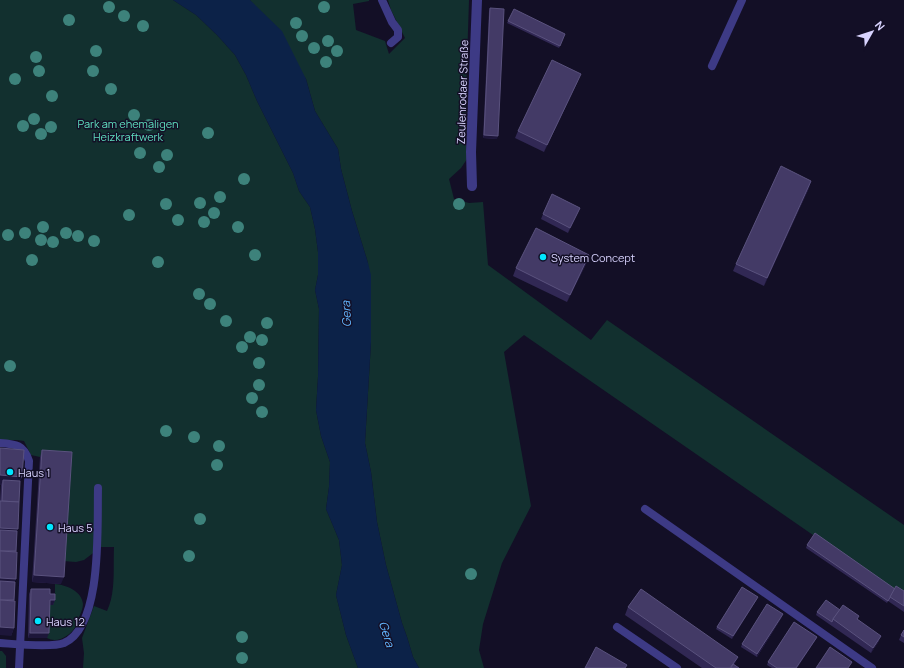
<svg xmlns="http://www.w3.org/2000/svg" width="904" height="668" viewBox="0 0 904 668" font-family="Manrope,sans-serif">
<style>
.green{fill:#12302f}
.water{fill:#0c2248}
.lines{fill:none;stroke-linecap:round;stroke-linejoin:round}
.lane{stroke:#3d3a85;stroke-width:8}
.street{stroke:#3d3a85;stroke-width:10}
.tree{fill:#3d827b}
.wall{fill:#312854}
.shaded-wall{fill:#1d163a}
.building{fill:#433a66;stroke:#5a527e}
.poi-dot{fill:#00e5ff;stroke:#130f26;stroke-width:1.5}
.labels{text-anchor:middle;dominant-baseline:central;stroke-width:3;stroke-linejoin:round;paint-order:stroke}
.street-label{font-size:11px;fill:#d9d4ff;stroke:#130f26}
.park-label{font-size:11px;fill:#5fe0c0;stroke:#130f26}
.poi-label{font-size:11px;fill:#d9d4ff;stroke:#130f26;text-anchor:start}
.water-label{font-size:12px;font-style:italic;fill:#62b6ff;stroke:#130f26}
</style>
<rect width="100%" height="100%" fill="#130f26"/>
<g class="green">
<path d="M0,0H173L196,15L217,35L235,55L246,75L257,101L293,173L299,191L310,207L315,229L318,252V275L315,290L319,309L318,377L316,410L321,436L330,462L329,487L326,509L339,540L342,565L336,595L346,635L358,668H83L84,653L82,638L94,606L107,611C116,592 113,568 114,547H101L84,560L76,562L63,561L40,457L31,455L24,441L17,440H0Z"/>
<path d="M250,0H369V1L353,4L356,30L385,41L389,54L405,38L391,10L388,0H469L466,92V147L467,159L461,168L449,179L454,199L469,203L483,202L488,265L591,340L607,320L904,525V598L524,335L504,352L531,506L502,563L483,624L479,650L484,668H419L413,657L407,637L402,623L386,565L377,522L371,472L365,443L371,342L368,263L352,211L341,169L338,149L315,111L306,79Z"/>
<path d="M55,584C66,585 82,591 83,604C83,608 81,613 79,617C78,619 78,623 76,626C71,635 58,644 47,638L48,605H53L48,595L55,594Z"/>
<path d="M0,651H2L6,656V668H0Z"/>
</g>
<path class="water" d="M173,0H250L282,31L306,79L315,111L338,149L341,169L352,211L368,263L371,275V342L365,443L371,472L377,522L386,565L402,623L407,637L413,657L419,668H358L346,635L336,595L342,565L339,540L326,509L329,487L330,462L321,436L316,410L318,377L319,309L315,290L318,275V252L315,229L310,207L299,191L293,173L257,101L246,75L235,55L217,35L196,15Z"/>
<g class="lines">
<g class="lane">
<path d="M382,0L392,22L398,30V37L391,43"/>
<path d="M712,66L742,0"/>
<path d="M0,443C16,444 24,445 29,461L19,668"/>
<path d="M645,509L872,668"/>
<path d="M617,627L677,668"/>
<path d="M0,643C15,644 51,648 64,643C103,626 97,525 98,488"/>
</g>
<path class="street" d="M472,186L471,152L477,0"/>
</g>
<g class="tree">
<circle cx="109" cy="7" r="6"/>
<circle cx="324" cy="7" r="6"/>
<circle cx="124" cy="16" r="6"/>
<circle cx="69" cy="20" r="6"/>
<circle cx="296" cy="23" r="6"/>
<circle cx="143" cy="26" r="6"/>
<circle cx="302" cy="36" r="6"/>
<circle cx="328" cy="41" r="6"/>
<circle cx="314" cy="48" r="6"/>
<circle cx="96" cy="51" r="6"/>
<circle cx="337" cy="51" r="6"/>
<circle cx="36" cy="57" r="6"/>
<circle cx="326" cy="62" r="6"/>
<circle cx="39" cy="71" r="6"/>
<circle cx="93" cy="71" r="6"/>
<circle cx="15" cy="79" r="6"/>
<circle cx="111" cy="89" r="6"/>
<circle cx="52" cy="96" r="6"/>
<circle cx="134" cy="115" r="6"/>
<circle cx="34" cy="119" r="6"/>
<circle cx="149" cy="125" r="6"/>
<circle cx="23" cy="126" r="6"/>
<circle cx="51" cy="127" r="6"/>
<circle cx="208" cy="133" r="6"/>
<circle cx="41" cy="134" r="6"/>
<circle cx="140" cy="153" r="6"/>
<circle cx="167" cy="155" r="6"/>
<circle cx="159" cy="167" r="6"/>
<circle cx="244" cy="179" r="6"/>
<circle cx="220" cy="197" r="6"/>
<circle cx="200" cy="203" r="6"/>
<circle cx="166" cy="204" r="6"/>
<circle cx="459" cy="204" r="6"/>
<circle cx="214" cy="213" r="6"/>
<circle cx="129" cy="215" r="6"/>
<circle cx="178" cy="220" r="6"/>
<circle cx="204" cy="222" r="6"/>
<circle cx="43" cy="227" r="6"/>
<circle cx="238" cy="227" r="6"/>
<circle cx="25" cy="233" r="6"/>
<circle cx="66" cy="233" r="6"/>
<circle cx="8" cy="235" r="6"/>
<circle cx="78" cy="236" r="6"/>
<circle cx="41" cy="240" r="6"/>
<circle cx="94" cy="241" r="6"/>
<circle cx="53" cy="242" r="6"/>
<circle cx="255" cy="255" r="6"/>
<circle cx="32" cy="260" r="6"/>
<circle cx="158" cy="262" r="6"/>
<circle cx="199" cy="294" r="6"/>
<circle cx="210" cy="304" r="6"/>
<circle cx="226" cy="321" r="6"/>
<circle cx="267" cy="323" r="6"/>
<circle cx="250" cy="337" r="6"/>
<circle cx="262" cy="340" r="6"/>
<circle cx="242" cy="347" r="6"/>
<circle cx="259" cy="363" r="6"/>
<circle cx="10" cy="366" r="6"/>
<circle cx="259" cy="385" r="6"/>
<circle cx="252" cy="398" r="6"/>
<circle cx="262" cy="412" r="6"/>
<circle cx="166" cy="431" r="6"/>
<circle cx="194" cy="437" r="6"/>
<circle cx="219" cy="446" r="6"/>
<circle cx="217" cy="465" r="6"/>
<circle cx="200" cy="519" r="6"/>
<circle cx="189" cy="556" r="6"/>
<circle cx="471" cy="574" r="6"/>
<circle cx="242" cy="637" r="6"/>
<circle cx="242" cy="658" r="6"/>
</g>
<g class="wall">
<path d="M490,8L497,139L483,138L489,11Z"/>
<path d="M508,21L564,36L559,48L507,23Z"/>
<path d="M578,81L544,152L515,138L518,131Z"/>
<path d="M811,181L809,188L764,286L733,271L736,264Z"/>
<path d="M580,208L568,233L541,219L543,214Z"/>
<path d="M589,255L587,262L567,302L513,276L516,268Z"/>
<path d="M0,448L22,477L20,481L17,531L14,600V628L11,636L0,501L1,485Z"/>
<path d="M42,450L61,584L32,582L40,457Z"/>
<path d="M807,545L895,589L904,591V612L888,601L887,603L806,548Z"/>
<path d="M31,589L50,594L55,600L53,605H50L47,638H28L29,594Z"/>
<path d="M757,599L732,639L716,629L717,627Z"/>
<path d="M628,607L735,664L734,665L739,668H702L625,615Z"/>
<path d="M840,610L857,619L879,641L871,653L816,615L817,612Z"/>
<path d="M782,617L757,657L741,647L742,644Z"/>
<path d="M904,630V643L899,640L901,635Z"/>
<path d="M817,637L816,639L797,668H772L767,665L768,662Z"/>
</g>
<g class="shaded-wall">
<path d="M581,74L578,81L544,152L547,145Z"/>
<path d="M484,135L498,136L497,139L483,138Z"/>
<path d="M811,181L809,188L764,286L767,278Z"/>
<path d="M580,208L578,213L568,233L570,228Z"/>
<path d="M589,255L587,262L567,302L570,295Z"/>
<path d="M0,475L22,477L18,486L3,480L1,485H0Z"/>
<path d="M0,528L18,529L15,536L0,535Z"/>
<path d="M34,575L64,577L61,584L32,582Z"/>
<path d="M0,578L16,579L13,587L0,586Z"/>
<path d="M758,597L757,599L732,639L733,636Z"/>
<path d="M50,600H55L53,605H48Z"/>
<path d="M783,614L782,617L757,657V654Z"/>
<path d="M0,627L14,628L11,636L0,635Z"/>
<path d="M30,633H49L47,638H28Z"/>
<path d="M881,636L879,641L871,653L873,648Z"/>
<path d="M817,637L816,639L797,668H796Z"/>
<path d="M738,657L735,664L732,668H730Z"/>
</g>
<g class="building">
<path d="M490,8L504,9L498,136L484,135Z"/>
<path d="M514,9L565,34L560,46L508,21Z"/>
<path d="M552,60L581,74L547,145L518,131Z"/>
<path d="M781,166L811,181L767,278L736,264Z"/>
<path d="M552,194L580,208L570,228L543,214Z"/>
<path d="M536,228L589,255L570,295L516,268Z"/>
<path d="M0,448L24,450L22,477L0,475Z"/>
<path d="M42,450L72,452L64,577L34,575Z"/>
<path d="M3,480L20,481L19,502L2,501Z"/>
<path d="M0,501L19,502L18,529L0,528Z"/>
<path d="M0,530L17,531L16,551H0Z"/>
<path d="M815,533L895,589L888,601L807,545Z"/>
<path d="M0,551L17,552L16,579L0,578Z"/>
<path d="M0,581L15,582L14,600H0Z"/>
<path d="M896,586L904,591V606L890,597Z"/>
<path d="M742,587L758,597L733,636L717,627Z"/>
<path d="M31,589H50V594H55V600H50L49,633H30Z"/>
<path d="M641,589L738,657L730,668H716L628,607Z"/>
<path d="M0,600L15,601L14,628L0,627Z"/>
<path d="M826,600L840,610L833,619L832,622L817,612Z"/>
<path d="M767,604L783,614L757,654L742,644Z"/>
<path d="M843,605L859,616L857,619L881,636L873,648L833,619Z"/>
<path d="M794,622L817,637L796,668H777L768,662Z"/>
<path d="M904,630V637L901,635Z"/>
<path d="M596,647L627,665L625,668H585Z"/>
<path d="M830,647L852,662L848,668H816Z"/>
<path d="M733,664L739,668H731Z"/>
</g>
<g class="poi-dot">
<circle cx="543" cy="257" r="4"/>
<circle cx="10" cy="472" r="4"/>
<circle cx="50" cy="527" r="4"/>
<circle cx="38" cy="621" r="4"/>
</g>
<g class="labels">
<g class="street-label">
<text transform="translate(462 92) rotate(-88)">Zeulenrodaer Straße</text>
</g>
<g class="park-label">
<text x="128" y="123">Park am ehemaligen<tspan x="128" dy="13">Heizkraftwerk</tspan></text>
</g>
<g class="poi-label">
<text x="551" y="257">System Concept</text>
<text x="18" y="472">Haus 1</text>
<text x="58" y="527">Haus 5</text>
<text x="46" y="621">Haus 12</text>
</g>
<g class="water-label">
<text transform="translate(346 314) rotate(-92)">Gera</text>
<text transform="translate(387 634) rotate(73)">Gera</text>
</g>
</g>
<g transform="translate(872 32) rotate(51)" stroke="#130f26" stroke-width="3" paint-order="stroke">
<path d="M0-3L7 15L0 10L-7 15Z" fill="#d9d4ff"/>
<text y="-6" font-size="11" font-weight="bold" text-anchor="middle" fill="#d9d4ff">N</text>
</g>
</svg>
